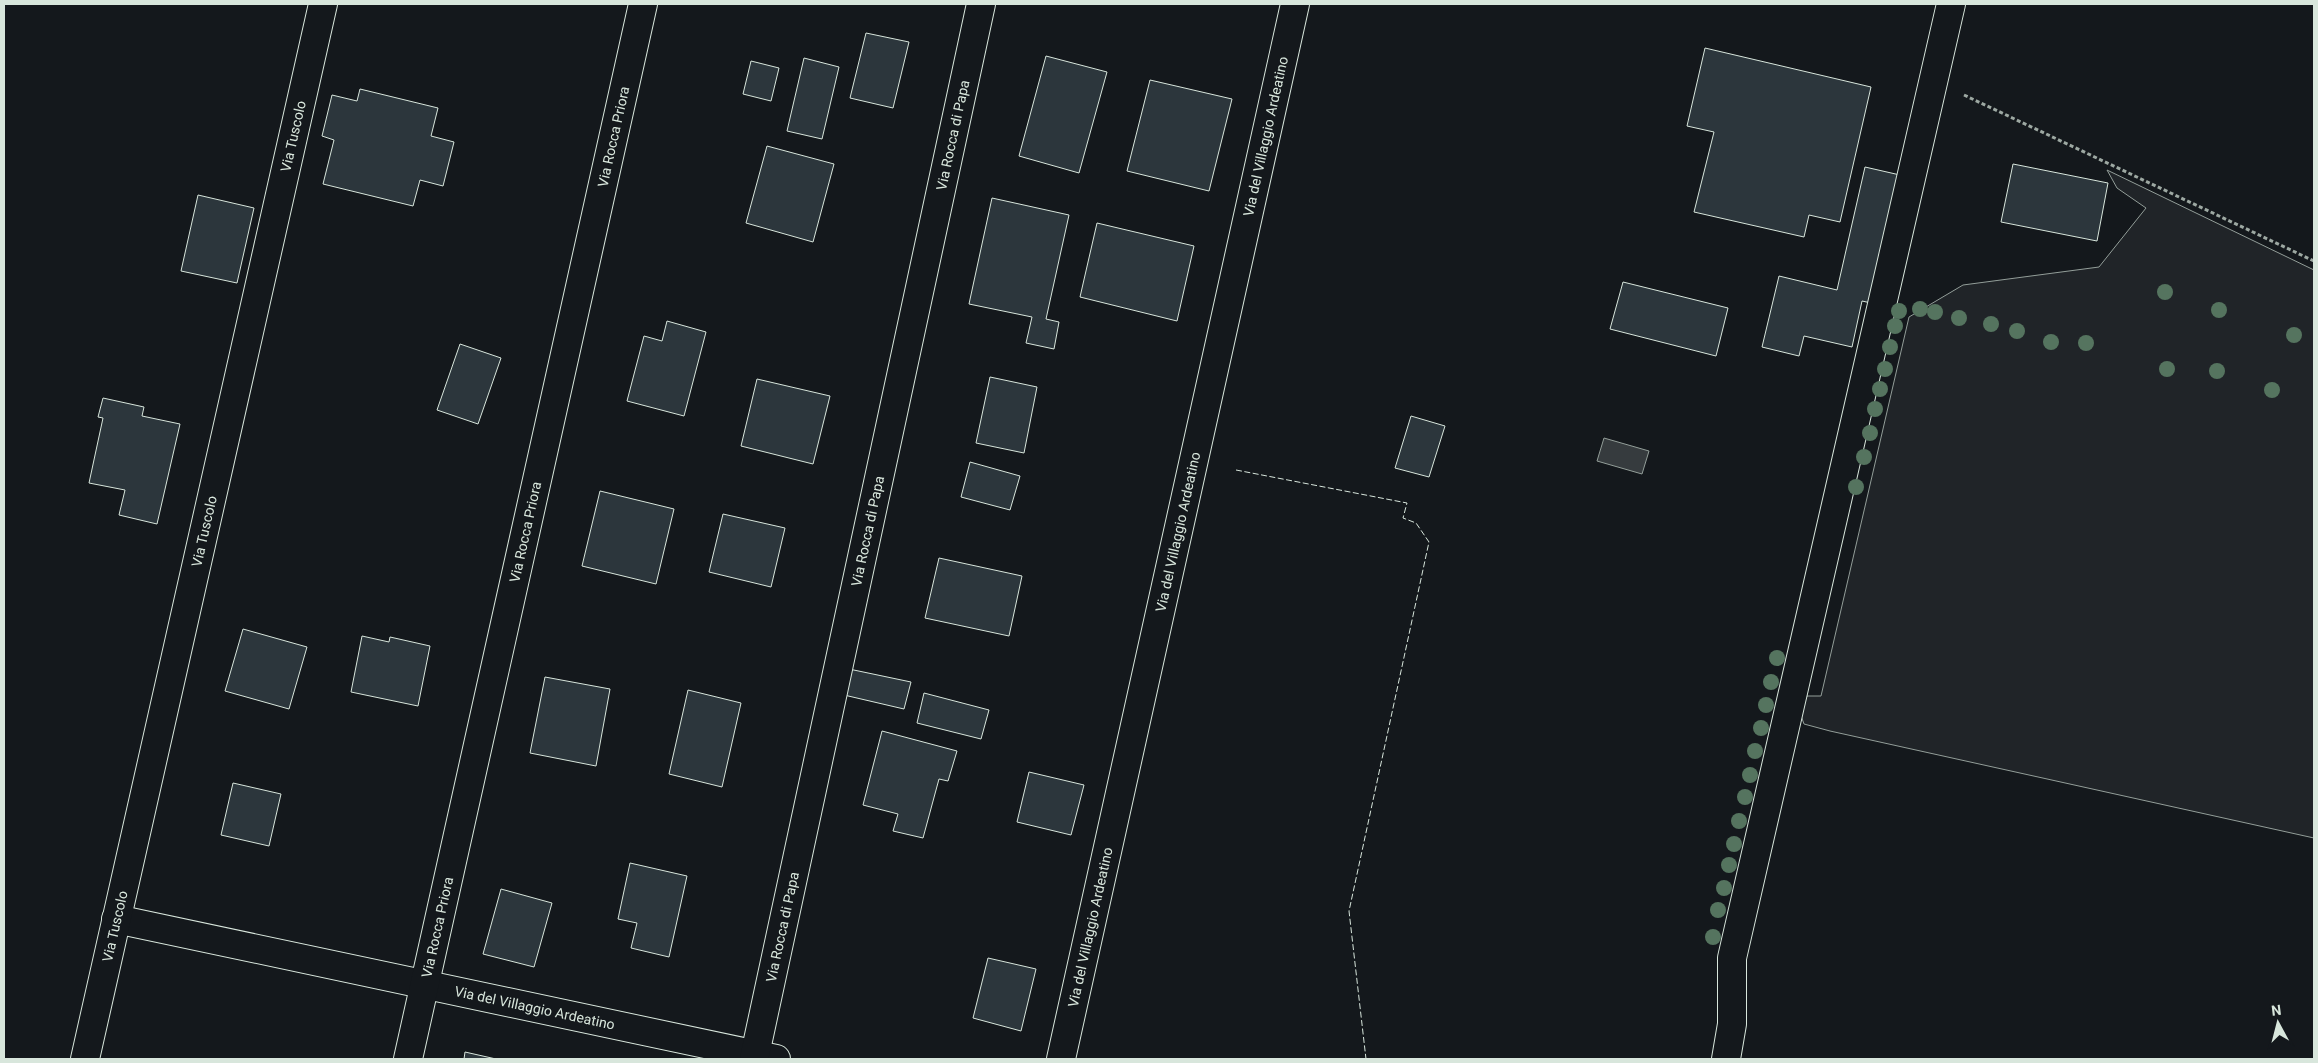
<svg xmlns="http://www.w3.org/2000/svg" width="2318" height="1063" viewBox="0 0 2318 1063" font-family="Roboto,sans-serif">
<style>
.green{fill:#202428;stroke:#939e99}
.water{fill:#363b3e;stroke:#939e99}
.building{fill:#2c363c;stroke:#d8e6dc}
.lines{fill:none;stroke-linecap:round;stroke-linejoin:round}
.street-casing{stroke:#d8e6dc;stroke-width:30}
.path{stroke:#9da8a2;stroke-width:3;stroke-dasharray:4 2.5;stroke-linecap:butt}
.street{stroke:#14181c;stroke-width:28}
.fence{stroke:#d8e6dc;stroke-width:1;stroke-dasharray:6 2.5;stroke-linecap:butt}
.tree{fill:#55745f}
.labels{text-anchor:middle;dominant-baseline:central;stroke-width:4;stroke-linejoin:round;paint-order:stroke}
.street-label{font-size:14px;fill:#d8e6dc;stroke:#14181c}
</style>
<rect width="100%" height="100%" fill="#14181c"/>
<path class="green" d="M2107,170L2314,270V838L1830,731L1804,724L1800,713L1807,696H1821L1909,317L1963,285L2099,267L2146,208L2117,188Z"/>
<path class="water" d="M1604,438L1649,451L1642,474L1597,461Z"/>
<g class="building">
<path d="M866,33L909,42L893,108L850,98Z"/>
<path d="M1705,48L1871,87L1840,222L1809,215L1804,237L1694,212L1714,132L1687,126Z"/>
<path d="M1046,56L1107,72L1079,173L1019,156Z"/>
<path d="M804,58L839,67L822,139L787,131Z"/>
<path d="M751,61L779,68L771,101L743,94Z"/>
<path d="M1150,80L1232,99L1209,191L1127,171Z"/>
<path d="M360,89L438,108L431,136L454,142L443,186L420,180L413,206L323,184L334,140L322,136L332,95L357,101Z"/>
<path d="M767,146L834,164L813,242L746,223Z"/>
<path d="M2013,164L2108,183L2097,241L2001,222Z"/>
<path d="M1865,167L1900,175L1871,303L1862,301L1852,347L1804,336L1799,356L1762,347L1779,276L1837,290Z"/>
<path d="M198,195L254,208L237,283L181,271Z"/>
<path d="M992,198L1069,215L1046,319L1059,322L1054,349L1026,343L1032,317L969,304Z"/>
<path d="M1097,223L1194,246L1177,321L1080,297Z"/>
<path d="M1623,282L1728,308L1716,356L1610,329Z"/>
<path d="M667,321L706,332L684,416L627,401L644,336L662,341Z"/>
<path d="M460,344L501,358L478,424L437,410Z"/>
<path d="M990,377L1037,387L1024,453L976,443Z"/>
<path d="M757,379L830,396L813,464L741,446Z"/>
<path d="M103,398L144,407L142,416L180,424L157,524L119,515L125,490L89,483L103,418L98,417Z"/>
<path d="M1411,416L1445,426L1429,477L1395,468Z"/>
<path d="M970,462L1020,476L1010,510L961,497Z"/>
<path d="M600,491L674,509L656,584L582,566Z"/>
<path d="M723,514L785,528L771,587L709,572Z"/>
<path d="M939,558L1022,576L1009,636L925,618Z"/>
<path d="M243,629L307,647L289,709L225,691Z"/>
<path d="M362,636L389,642L390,637L430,646L418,706L351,692Z"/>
<path d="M849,669L911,682L904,709L844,695Z"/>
<path d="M545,677L610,689L596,766L530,753Z"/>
<path d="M688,690L741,703L722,787L669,774Z"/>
<path d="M924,693L989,710L981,739L917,723Z"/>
<path d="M882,731L957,751L948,781L939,779L923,838L893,831L898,814L863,805Z"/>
<path d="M1029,772L1084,785L1071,835L1017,822Z"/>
<path d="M233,783L281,794L269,846L221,835Z"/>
<path d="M630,863L687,876L669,957L631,948L637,923L618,919Z"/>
<path d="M501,889L552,903L534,967L483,954Z"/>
<path d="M988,958L1036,969L1021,1031L973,1018Z"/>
<path d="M465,1052L496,1059H464Z"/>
</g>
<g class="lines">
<defs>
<g id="street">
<path id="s1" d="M116,919L776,1059"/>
<path id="s2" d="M85,1059L323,4"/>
<path id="s3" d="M408,1059L643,4"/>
<path id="s4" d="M754,1059L981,4"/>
<path id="s5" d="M1061,1059L1295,4"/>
<path d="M1726,1059L1732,1024V958L1951,4"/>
</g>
</defs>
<use href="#street" class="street-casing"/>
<path class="path" d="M1964,95L2314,261"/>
<use href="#street" class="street"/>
<path class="fence" d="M1236,470L1407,503L1403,518L1416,523L1429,542L1349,911L1366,1059"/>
</g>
<g class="tree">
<circle cx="2165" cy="292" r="8"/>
<circle cx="1920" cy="309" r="8"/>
<circle cx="2219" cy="310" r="8"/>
<circle cx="1899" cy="311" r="8"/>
<circle cx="1935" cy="312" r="8"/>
<circle cx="1959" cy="318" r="8"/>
<circle cx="1991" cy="324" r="8"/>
<circle cx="1895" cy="326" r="8"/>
<circle cx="2017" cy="331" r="8"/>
<circle cx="2294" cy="335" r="8"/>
<circle cx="2051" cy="342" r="8"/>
<circle cx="2086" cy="343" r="8"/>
<circle cx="1890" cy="347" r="8"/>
<circle cx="1885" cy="369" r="8"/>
<circle cx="2167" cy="369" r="8"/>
<circle cx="2217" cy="371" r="8"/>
<circle cx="1880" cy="389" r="8"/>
<circle cx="2272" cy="390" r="8"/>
<circle cx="1875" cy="409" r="8"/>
<circle cx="1870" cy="433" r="8"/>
<circle cx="1864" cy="457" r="8"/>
<circle cx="1856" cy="487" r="8"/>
<circle cx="1777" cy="658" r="8"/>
<circle cx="1771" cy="682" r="8"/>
<circle cx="1766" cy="705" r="8"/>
<circle cx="1761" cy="728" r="8"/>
<circle cx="1755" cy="751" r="8"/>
<circle cx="1750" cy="775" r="8"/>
<circle cx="1745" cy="797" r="8"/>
<circle cx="1739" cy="821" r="8"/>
<circle cx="1734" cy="844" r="8"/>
<circle cx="1729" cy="865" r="8"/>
<circle cx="1724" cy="888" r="8"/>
<circle cx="1718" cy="910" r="8"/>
<circle cx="1713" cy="937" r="8"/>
</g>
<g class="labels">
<g class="street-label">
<text stroke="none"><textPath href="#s2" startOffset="946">Via Tuscolo</textPath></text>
<text stroke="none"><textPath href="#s3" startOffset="945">Via Rocca Priora</textPath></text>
<text stroke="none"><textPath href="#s4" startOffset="945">Via Rocca di Papa</textPath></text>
<text stroke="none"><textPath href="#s5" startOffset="945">Via del Villaggio Ardeatino</textPath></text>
<text stroke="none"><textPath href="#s2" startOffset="541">Via Tuscolo</textPath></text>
<text stroke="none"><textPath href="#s4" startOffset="540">Via Rocca di Papa</textPath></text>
<text stroke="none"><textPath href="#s5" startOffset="540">Via del Villaggio Ardeatino</textPath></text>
<text stroke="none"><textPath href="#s3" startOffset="540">Via Rocca Priora</textPath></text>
<text stroke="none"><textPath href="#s2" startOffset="136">Via Tuscolo</textPath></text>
<text stroke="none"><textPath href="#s3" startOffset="135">Via Rocca Priora</textPath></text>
<text stroke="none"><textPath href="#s4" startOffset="135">Via Rocca di Papa</textPath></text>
<text stroke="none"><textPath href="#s5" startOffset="135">Via del Villaggio Ardeatino</textPath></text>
<text stroke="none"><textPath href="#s1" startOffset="428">Via del Villaggio Ardeatino</textPath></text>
</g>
</g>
<rect width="2318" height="1063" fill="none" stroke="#d8e6dc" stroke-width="10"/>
<g transform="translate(2278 1023) rotate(353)" stroke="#14181c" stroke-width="4" paint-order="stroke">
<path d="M0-4L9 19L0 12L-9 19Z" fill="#d8e6dc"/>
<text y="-8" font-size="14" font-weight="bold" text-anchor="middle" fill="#d8e6dc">N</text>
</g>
</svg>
